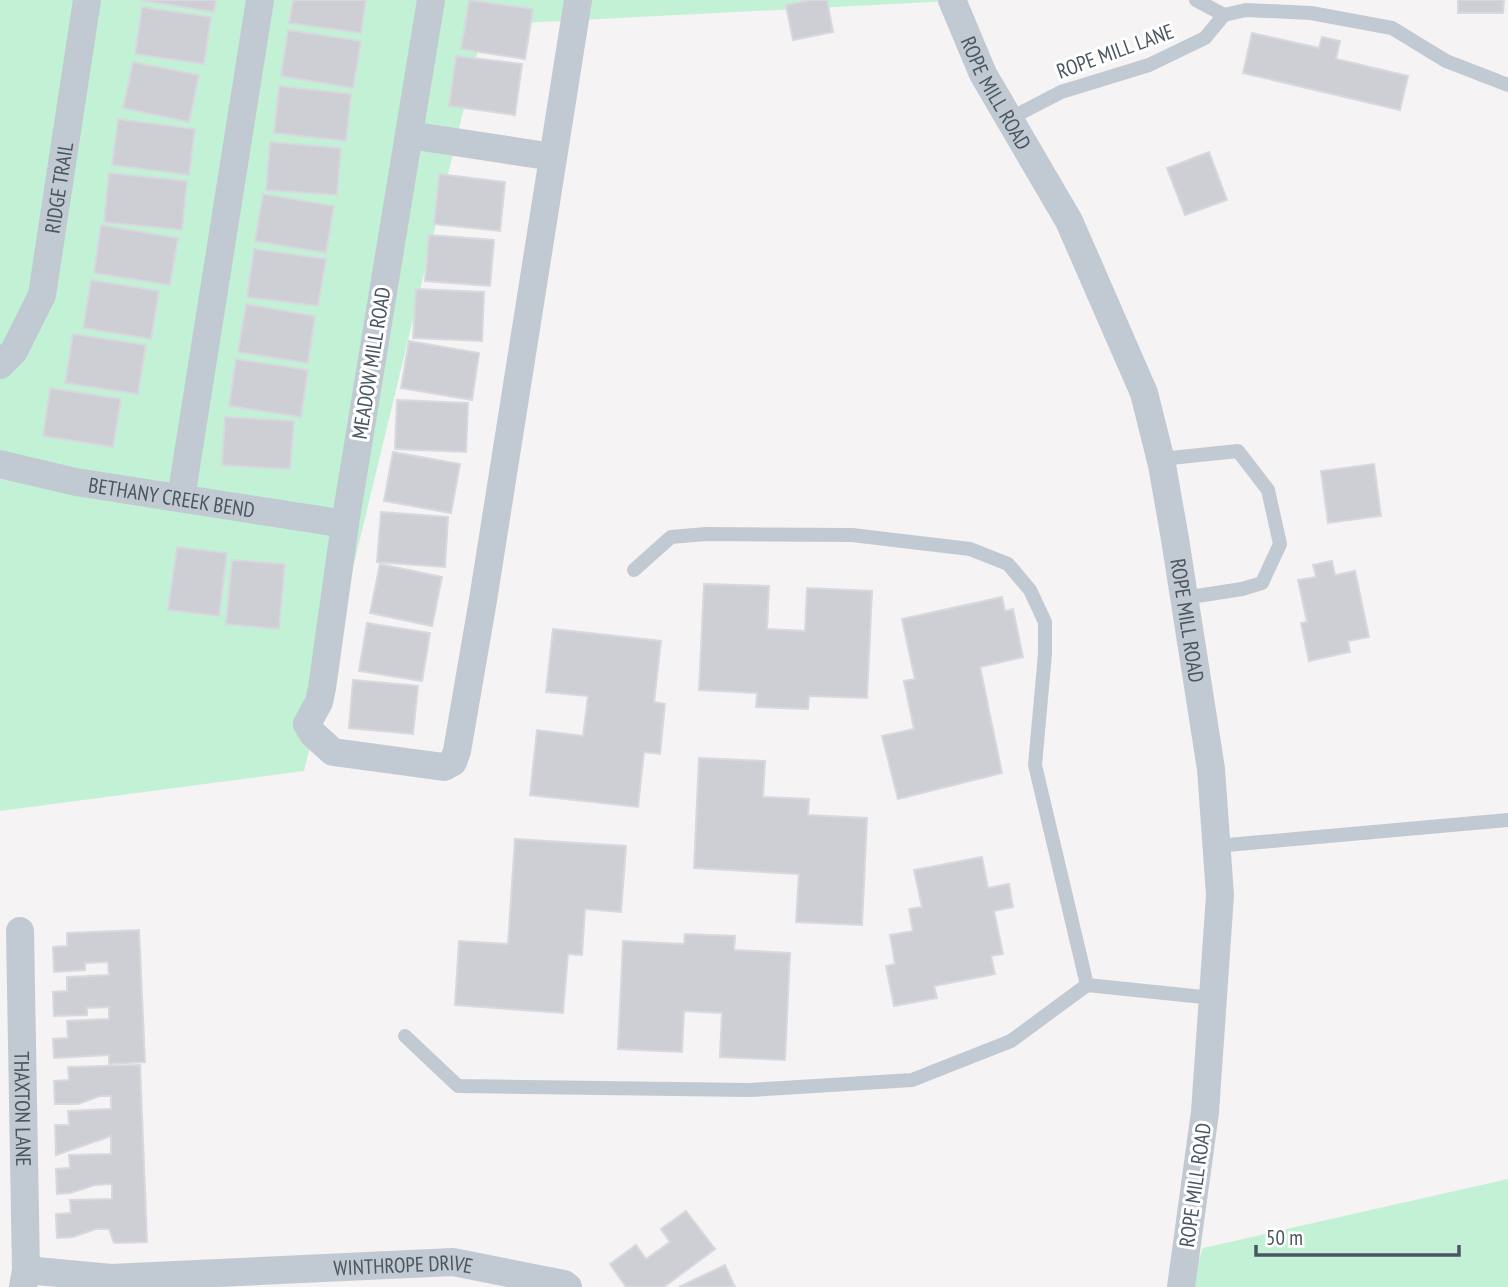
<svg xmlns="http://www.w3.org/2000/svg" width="1508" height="1287" viewBox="0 0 1508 1287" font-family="'PT Sans Narrow',sans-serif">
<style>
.green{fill:#c3f1d5}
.building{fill:#cdcfd5;stroke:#d7d9de;stroke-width:2}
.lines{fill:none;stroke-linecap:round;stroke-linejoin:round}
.lane{stroke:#c1cad2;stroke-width:14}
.street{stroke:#c1cad2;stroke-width:28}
.labels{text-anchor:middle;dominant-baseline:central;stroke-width:6;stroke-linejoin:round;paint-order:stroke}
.street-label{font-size:21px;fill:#4a5661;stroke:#fff}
</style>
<rect width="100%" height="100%" fill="#f5f3f3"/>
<g class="green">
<path d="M0,0H969L484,25L304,771L0,811Z"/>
<path d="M1508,1179V1287H1189L1203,1248Z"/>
</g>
<g class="building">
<path d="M139,0H216L214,12Z"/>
<path d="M293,0H366L361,33L289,23Z"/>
<path d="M469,0L533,9L525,59L461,49Z"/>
<path d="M810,0H827L833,32L793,40L786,5Z"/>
<path d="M1458,0H1504L1503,13H1458Z"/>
<path d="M142,7L211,17L204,64L135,54Z"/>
<path d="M288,30L361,41L353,88L281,76Z"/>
<path d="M1252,33L1319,48L1322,37L1340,41L1336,59L1408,76L1400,110L1243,73Z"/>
<path d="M456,56L522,64L515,115L449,106Z"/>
<path d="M133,62L199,75L189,122L123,108Z"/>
<path d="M279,86L351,94L346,141L274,133Z"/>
<path d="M118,119L195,129L189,175L112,165Z"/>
<path d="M270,142L341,148L337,195L266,190Z"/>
<path d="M1209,152L1227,200L1185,215L1167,168Z"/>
<path d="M109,173L187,181L182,230L104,222Z"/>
<path d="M439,174L505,182L500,231L434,224Z"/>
<path d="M263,194L334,206L326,253L255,241Z"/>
<path d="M101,225L178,238L170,285L94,273Z"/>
<path d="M429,235L494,240L490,286L425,281Z"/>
<path d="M254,249L326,259L318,306L247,297Z"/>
<path d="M91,280L159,291L151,339L83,328Z"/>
<path d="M416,289L484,292L482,341L413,338Z"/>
<path d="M246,304L315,316L308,363L238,352Z"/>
<path d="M73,334L146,345L138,394L65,383Z"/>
<path d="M409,341L479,353L472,400L401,388Z"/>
<path d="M236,359L308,370L301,417L229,406Z"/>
<path d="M50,388L121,399L113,447L43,436Z"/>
<path d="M397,400L468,403L466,452L395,449Z"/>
<path d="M225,417L294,421L290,469L222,465Z"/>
<path d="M393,452L460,464L451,513L384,501Z"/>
<path d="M1374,464L1381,516L1328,523L1321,471Z"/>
<path d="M381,512L448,517L445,567L377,562Z"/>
<path d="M177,547L227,553L219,616L168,610Z"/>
<path d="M232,560L285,564L279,629L226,624Z"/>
<path d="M1332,561L1335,575L1355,571L1369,637L1348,641L1350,652L1309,661L1301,623L1307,622L1298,580L1316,577L1313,565Z"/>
<path d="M380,564L442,577L432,626L370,613Z"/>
<path d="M704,584L769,586L767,629L805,631L807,588L872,591L867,698L809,696L808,709L756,707L757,693L699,690Z"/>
<path d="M1002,597L1005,611L1013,609L1023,657L980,667L1002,773L898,799L882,736L914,729L904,681L915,679L902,619Z"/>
<path d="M367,623L430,633L422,681L359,671Z"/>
<path d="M553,629L661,641L654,702L665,704L660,754L644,752L638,807L530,795L537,730L583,736L588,696L546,692Z"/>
<path d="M353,680L418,686L413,734L349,728Z"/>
<path d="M699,758L765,761L763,797L809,799L808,815L867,818L862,925L796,922L799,874L694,868Z"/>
<path d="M515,839L626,846L621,912L585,909L582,955L568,954L563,1013L455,1005L459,941L508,944Z"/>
<path d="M982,857L988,888L1009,884L1013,907L994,911L1003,954L991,956L995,974L934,986L937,998L894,1006L886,966L895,964L890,935L913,931L909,909L922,907L914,870Z"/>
<path d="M139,930L145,1062L109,1064V1055L54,1058L53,1039L68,1038L67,1021L109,1019V1007L87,1008V1015L54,1016L53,992L67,991V977L109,975L108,962L85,963V970L54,972L53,947L67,946V933Z"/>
<path d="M685,934L735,936L734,950L790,953L785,1060L720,1057L722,1013L684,1011L682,1052L618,1049L623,941L684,944Z"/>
<path d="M140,1065L147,1242L114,1243L109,1229H96L73,1237L57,1238L56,1214L71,1213L70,1200L112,1199V1184L95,1185L70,1193L57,1194L56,1169L70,1168L69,1155L111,1154V1136L56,1155L55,1125H69L68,1111L111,1109V1096H100L78,1104H55L54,1081L69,1080L68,1067Z"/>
<path d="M686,1211L715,1249L664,1287H626L610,1264L636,1245L646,1259L670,1242L661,1229Z"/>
<path d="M725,1265L735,1287H679Z"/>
</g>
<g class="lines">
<g class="lane">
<path d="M1196,0L1224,15"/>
<path d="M1009,119L1061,92L1149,65L1205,38L1224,15L1246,10L1311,13L1392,28L1446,61L1508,85"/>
<path d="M1161,459L1238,451L1268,490L1280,544L1262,583L1242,589L1184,598"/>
<path d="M634,570L671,537L706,534L852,535L970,549L1008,564L1030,590L1045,622V654L1035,765L1087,985"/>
<path d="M1216,846L1508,820"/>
<path d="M405,1036L458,1086L750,1090L912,1080L1011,1041L1087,985L1213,998"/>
</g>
<g class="street">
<path d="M431,0L345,524L322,688L319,702L307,724L313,734L333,752L444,767L453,762L457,751L483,600L578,0"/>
<path id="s1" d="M952,0L983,74L1069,221L1144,393L1162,465L1175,539L1211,769L1220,895L1205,1112L1181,1287"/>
<path d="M409,135L553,157"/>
<path id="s2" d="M0,365L14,351L42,295L87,0"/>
<path id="s3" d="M0,464L76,482L345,524"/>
<path d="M181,498L260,0"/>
<path id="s4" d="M20,931L26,1270L23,1287"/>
<path id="s5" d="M26,1270L111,1278L453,1262L564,1284L568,1287"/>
</g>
</g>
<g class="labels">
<g class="street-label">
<text transform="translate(1115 51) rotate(-20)">ROPE MILL LANE</text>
<text stroke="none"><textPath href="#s1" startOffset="103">ROPE MILL ROAD</textPath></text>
<text stroke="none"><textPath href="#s2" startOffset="191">RIDGE TRAIL</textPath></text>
<text transform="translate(371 363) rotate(-81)">MEADOW MILL ROAD</text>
<text stroke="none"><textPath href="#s3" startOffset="175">BETHANY CREEK BEND</textPath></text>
<text stroke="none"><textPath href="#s1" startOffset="670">ROPE MILL ROAD</textPath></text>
<text stroke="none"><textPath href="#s4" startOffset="178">THAXTON LANE</textPath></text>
<text transform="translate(1195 1185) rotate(-82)">ROPE MILL ROAD</text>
<text stroke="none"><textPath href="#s5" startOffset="378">WINTHROPE DRIVE</textPath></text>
</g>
</g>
<path d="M1256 1245v10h203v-10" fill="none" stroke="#4a5661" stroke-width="3.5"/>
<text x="1266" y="1245" font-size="21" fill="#4a5661" stroke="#ffffff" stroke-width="5" paint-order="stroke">50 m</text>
</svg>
